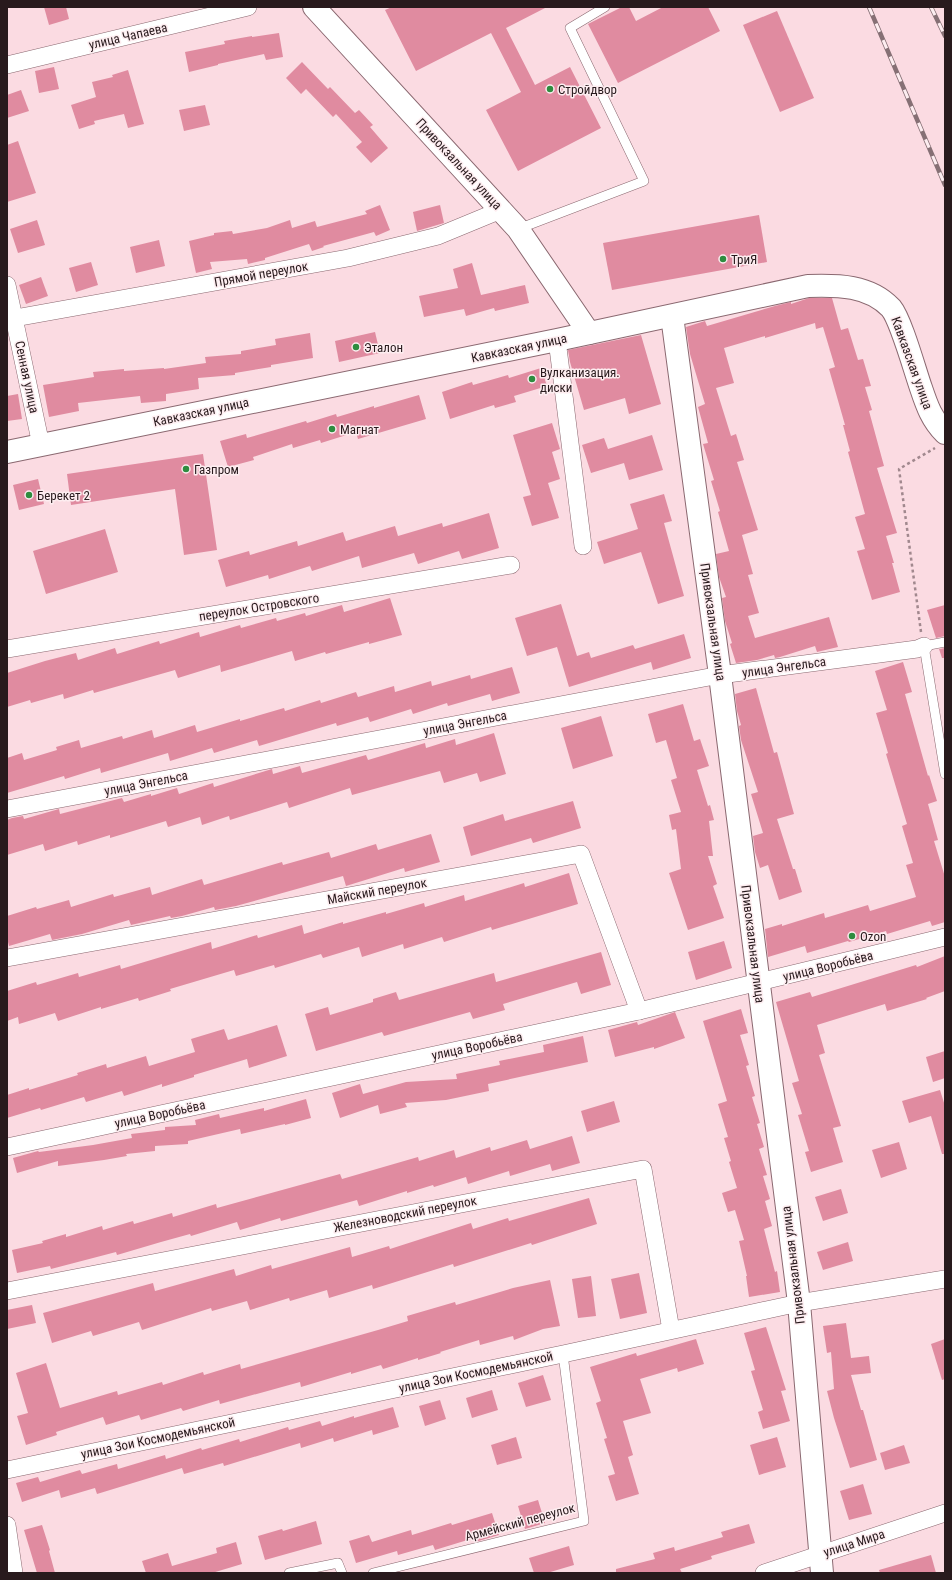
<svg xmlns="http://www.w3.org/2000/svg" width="952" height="1580" viewBox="0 0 952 1580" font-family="'Roboto Condensed',sans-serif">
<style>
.building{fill:#e08ba0}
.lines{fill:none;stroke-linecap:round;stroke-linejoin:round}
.lane-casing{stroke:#8a6870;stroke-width:10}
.street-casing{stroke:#8a6870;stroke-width:18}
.secondary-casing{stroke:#8a6870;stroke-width:24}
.path{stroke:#a1888e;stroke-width:2.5;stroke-dasharray:3 3;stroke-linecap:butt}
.lane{stroke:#fff;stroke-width:9}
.street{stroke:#fff;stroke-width:17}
.secondary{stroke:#fff;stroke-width:22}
.rail-casing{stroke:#867075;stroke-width:4.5}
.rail{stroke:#fdedf0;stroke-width:3;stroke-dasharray:9;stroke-linecap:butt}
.poi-dot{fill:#2e8c3f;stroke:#fdedf0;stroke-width:1.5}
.labels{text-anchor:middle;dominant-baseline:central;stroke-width:3;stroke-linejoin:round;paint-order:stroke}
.street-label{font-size:13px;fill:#281a1d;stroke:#fdedf0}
.poi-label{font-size:13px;fill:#281a1d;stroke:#fdedf0;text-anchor:start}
</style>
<rect width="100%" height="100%" fill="#fbdbe2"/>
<g class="building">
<path d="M44,7H66L69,19L49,25Z"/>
<path d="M392,7H547L506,28L535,85L570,67L601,128L518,171L486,110L521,92L491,33L416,71L385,10Z"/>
<path d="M622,7H629L636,21L663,7H708L720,31L618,83L588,24Z"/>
<path d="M777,11L814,98L780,112L743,25Z"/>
<path d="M279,33L283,57L266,60L264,54L218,64V65L189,72L185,52L225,44L224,41L252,36V37Z"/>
<path d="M302,62L328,89L330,87L355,113L359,110L373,125L370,127L388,148L371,163L356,147L362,142L336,114L333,117L306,89L301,94L286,78Z"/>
<path d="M54,67L59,89L39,93L35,71Z"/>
<path d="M128,70L144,124L128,128L124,114L94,121L95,124L79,129L71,105L96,97L92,82L113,77L112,75Z"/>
<path d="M21,90L29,111L7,118V95Z"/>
<path d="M205,105L210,125L184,131L179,110Z"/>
<path d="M18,141L36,193L7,202V145Z"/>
<path d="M380,205L390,230L376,236L374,232L323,246L324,247L312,251L309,244L265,258V260L248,264L247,259L210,262L212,269L196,273L189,241L214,235V233L232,231L233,234L267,228L290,220L292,228L315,221L317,227L367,214L365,211Z"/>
<path d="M440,205L444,223L417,231L413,212Z"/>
<path d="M759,215L767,262L612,290L603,243Z"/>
<path d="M37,220L45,245L18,253L10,229Z"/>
<path d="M159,240L165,266L136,273L130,247Z"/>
<path d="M91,262L98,285L76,292L69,268Z"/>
<path d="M472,263L481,295L525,285L529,303L495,311L494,308L466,316L464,309L424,317L419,296L458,288L453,269Z"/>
<path d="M41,277L48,296L26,304L19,285Z"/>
<path d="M809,298H832L841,330L848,328L858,360L863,359L871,386L865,387L872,410L869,411L884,466L877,468L897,533L886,536L894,563H892L900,592L872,600L857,551L865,549L855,517L865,514L848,452L850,451L843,425H845L829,369L835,367L823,327L816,329L815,323L765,338V336L724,348L734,383L716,388L731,436L736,434L744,460L737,462L758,530L742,535L753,574L748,575L759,613L748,616L755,638L829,617L838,647L817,652L815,646L780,657L775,658L774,655L757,660L736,663L730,644L732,643L725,621L722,598L726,597L719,577L716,554L729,551L718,512L720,511L711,481L714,480L703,444L708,443L698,407L705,404L690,354L686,327L705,321L707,326L775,306L791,302V304Z"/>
<path d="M375,332L380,353L339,362L335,341Z"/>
<path d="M310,333L313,358L271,365V367L235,373V375L198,378L199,389L166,394V401L141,403L140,396L78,403L79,411L49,417L43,385L94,377L93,372L124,369V371L164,368V369L206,363L205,357L241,354V351L276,345L275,339Z"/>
<path d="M641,335L661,404L629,414L625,398L584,410L570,362L568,350Z"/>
<path d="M541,368L547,386L514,396L516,402L495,408L494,405L450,419L442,392L472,382L473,385L508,375L509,378Z"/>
<path d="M18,394L22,419L7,421V396Z"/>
<path d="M419,395L426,419L358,439L356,432L321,443L320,440L293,448L292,444L253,457L254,460L228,467L220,441L246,434L247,438L306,421L307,423L336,414L337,417L374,406V408Z"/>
<path d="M552,423L560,449L552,452L560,479L548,483L559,518L532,526L523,497L531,495L513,435Z"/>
<path d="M652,435L663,470L629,480L624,463L591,473L582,445L604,438L608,449Z"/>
<path d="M203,454L217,550L184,555L175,489L71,505L67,474Z"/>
<path d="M38,479L44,504L19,510L13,485Z"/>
<path d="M664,494L672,521L664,523L684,596L658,604L641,552L604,564L597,542L638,529L630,504Z"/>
<path d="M489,513L499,548L462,559L459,551L418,564L414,553L362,568L359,556L312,571L310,566L269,579L268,575L226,587L218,560L249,551L250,555L297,541L298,546L343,532L346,541L395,526L398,536L442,523L443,527Z"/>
<path d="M105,529L118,572L46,594L33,551Z"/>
<path d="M390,598L402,635L369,644V642L326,654L325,652L295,661L292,651L221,672L220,665L178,678L175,670L94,693L93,690L64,699L63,694L31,703L30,700L7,707V673L45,661L76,653L78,660L115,648L117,654L159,641L160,644L199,632L200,637L240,625L241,628L276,618L277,621L305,613L306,616L342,605L344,612Z"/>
<path d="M561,604L577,656L589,652L591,658L633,645L635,649L684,634L691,658L653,670L651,662L569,687L557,647L527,656L515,618Z"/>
<path d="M945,605V636L936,638L927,610Z"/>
<path d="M945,648V658H942L939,649Z"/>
<path d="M903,662L912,692L905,694L928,776L929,775L937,801L928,804L938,840L934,841L945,877V922L932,926L930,921L887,934L886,931L849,942L848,941L807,953L805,946L768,957L765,929L782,924V926L824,913L825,918L868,905L870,911L916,897L906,865L913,863L902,826L907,824L886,754L888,753L876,713L887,710L875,671Z"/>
<path d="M512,667L520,693L492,701L490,694L448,706L447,703L413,714L411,709L370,722L368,717L337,726L336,723L259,746L257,740L214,753L212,748L170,761L168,753L101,773L100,768L65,779L64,776L7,793V758L22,753L24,760L57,750L56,747L79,740L81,748L122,736L123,739L152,730L154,738L195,725L197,732L240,719V721L284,708L285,711L320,700L321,703L356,692L358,697L394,686L395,692L431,681L432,686L470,675L471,679Z"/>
<path d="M756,688L774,753L777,752L794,814L777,819L793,869H795L802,892L779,900L768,865L760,868L755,852L753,836L763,833L751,794L758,792L741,740L739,726L741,725L737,711L735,694Z"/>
<path d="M683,704L694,741L700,739L709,766L697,770L708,806L710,805L714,820L709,821L713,856H708L717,884L713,886L724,918L688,930L669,873L681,869L676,829L672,830L669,815L681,812L671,780L677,778L666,740L656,743L648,714Z"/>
<path d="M601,716L613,756L573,769L561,728Z"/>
<path d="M494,733L506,774L480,782L477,773L444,783L440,771L352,795L350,788L289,808L287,802L230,820L229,816L202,825L200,817L168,827L166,821L110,838V835L78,845L77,841L45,851L43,844L7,855V820L12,818L23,816L24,819L59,809L60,814L122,798L124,802L151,794V796L177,788L179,794L213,783L214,787L272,769L273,774L300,766L302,773L366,755L368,760L425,743L426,748L455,739L456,745Z"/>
<path d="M573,801L581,828L533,843L531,838L471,856L463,827L503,814L505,821Z"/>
<path d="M431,834L440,862L405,872L404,868L346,886L343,876L236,906L215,910L214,907L182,916L171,918L170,916L131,925L129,920L82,934L52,940L50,934L9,946L7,938V916L36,907L37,909L69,900L71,907L113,894L114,897L150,887L152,895L202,879L204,885L282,862L283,865L329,852L331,858L376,844L378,850Z"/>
<path d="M569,873L578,904L492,930L491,927L444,942L442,937L404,949L403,944L362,957L359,947L323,958L321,954L275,968L274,965L236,976L234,970L170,989L171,991L139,1001L138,998L101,1009V1007L58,1021L55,1013L19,1024L18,1017L7,1021V991L36,982L37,985L78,973L79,977L120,965L121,969L211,942L212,949L257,935L258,938L302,925L304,934L343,922V924L386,912V914L424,903L425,907L464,895L465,901L524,883L525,887Z"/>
<path d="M724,941L732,968L696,980L688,952Z"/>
<path d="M601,952L611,985L581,994L577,982L503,1004L505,1010L473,1019L470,1012L384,1036L382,1032L316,1051L305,1014L328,1007L330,1015L373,1002V999L396,992L399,1000L494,973L496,982Z"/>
<path d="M945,956V991L926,998L927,999L887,1011L885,1004L817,1025L825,1053L819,1055L841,1126L833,1128L843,1162L811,1172L805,1152L809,1151L798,1115L802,1114L792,1083L799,1081L776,1002L810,992L812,997L916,965L917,967Z"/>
<path d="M741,1009L748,1033L740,1035L749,1065L746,1066L755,1096L752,1097L760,1123L757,1124L764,1147L759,1149L767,1175L763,1176L770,1199L765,1201L772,1226L764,1229L775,1272L777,1271L780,1292L749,1297L746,1276H747L739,1241L744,1240L735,1210L728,1212L722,1193L737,1188L729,1162L731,1161L724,1138L728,1137L718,1104L727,1101L703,1021Z"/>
<path d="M675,1012L685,1038L654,1049V1047L615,1057L608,1030L637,1022L638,1025Z"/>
<path d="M277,1025L287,1056L249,1068L247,1059L194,1075V1077L162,1087V1084L124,1096L122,1091L86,1102L84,1097L41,1110L40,1108L7,1118V1095L29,1088V1090L78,1075L77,1073L106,1064L107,1068L146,1056L149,1066L195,1052L191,1039L224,1029L228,1040Z"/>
<path d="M583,1036L588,1062L488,1084L489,1091L446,1100L405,1103L407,1107L380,1114L378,1105L340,1118L332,1093L360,1084L363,1094L406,1082L457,1079L456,1074L500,1065L499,1061L544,1052L543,1045Z"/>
<path d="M945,1051V1078L933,1082L926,1057Z"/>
<path d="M940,1090L945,1106V1154H942L931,1116L909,1123L902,1101Z"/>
<path d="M306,1099L311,1118L285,1125V1124L241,1134L240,1129L188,1141V1144L155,1146V1151L126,1154L127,1156L104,1160L58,1166V1161L17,1173L13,1158L38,1151L39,1152L93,1145L132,1138L131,1134L165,1130V1127L196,1125L195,1120L219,1114L220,1118L264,1108V1111Z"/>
<path d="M614,1101L620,1122L587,1132L581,1111Z"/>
<path d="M572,1136L580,1163L552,1171L550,1164L510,1176L509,1171L468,1184L466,1177L434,1187L433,1185L407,1193V1191L359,1206L357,1200L281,1221L280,1218L240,1230L237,1222L191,1236L190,1234L161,1242L117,1255L116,1252L51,1269L50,1266L17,1273L12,1250L43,1243L42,1241L66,1234V1237L102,1226L103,1230L133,1221L134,1224L172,1213L173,1217L216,1204L217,1208L340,1174L342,1179L418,1157L419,1161L454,1150L456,1158L490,1147L491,1151L527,1140L530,1149Z"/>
<path d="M899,1142L907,1169L881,1178L872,1150Z"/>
<path d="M841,1189L848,1213L823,1221L815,1197Z"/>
<path d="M589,1198L597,1224L532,1245L531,1243L454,1267L453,1264L373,1289L372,1285L329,1298L327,1290L290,1301L289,1298L250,1310L247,1301L212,1311L211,1308L142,1330L139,1322L93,1336L91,1331L52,1343L43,1313L153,1283L155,1291L234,1269L236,1276L271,1265L272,1269L350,1247L352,1257L389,1246L390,1249L471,1223L473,1229L508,1218L509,1221Z"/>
<path d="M848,1242L853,1261L823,1270L817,1252Z"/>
<path d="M639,1273L647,1313L620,1319L611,1279Z"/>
<path d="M591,1276L596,1316L578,1318L572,1279Z"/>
<path d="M550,1280L560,1326L543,1329L514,1340L513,1336L480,1345L479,1340L440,1352L441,1353L418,1360V1358L383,1369L381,1365L351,1374V1372L301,1387L300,1382L220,1404L219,1400L183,1411L181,1408L141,1420L139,1415L106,1425L103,1417L56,1432L57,1435L26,1445L17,1416L28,1413L16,1373L46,1363L60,1408L117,1391L118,1395L162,1382L163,1385L203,1372L204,1375L240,1364L241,1369L378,1330L408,1321L407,1316L455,1302L456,1305L513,1288Z"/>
<path d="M32,1305L36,1323L7,1329V1310Z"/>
<path d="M846,1323L851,1358L869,1356L871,1373L851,1375L861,1410H863L877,1460L850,1468L834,1418L827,1391L834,1389L831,1352L827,1353L823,1326Z"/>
<path d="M766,1327L786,1390L781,1391L790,1421L763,1429L758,1412L763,1410L751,1371L755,1370L744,1333Z"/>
<path d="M696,1339L704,1364L678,1372L677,1368L640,1379L651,1413L623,1421L633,1455L628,1457L639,1494L616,1501L608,1476L615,1474L604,1439L607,1438L596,1403L601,1401L590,1367L636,1353L637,1356Z"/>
<path d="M945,1339V1379L942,1380L931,1344Z"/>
<path d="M543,1375L551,1400L526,1407L518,1383Z"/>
<path d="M492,1390L498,1410L472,1418L466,1398Z"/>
<path d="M440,1400L446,1419L425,1426L419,1406Z"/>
<path d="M393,1407L399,1427L373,1435L372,1430L334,1442L333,1438L301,1448L300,1443L224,1466L223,1463L184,1474L182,1468L97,1494L95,1488L61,1498L59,1490L22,1502L16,1483L38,1477L40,1482L80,1470L82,1474L117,1464L118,1469L165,1455L166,1459L201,1448L202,1450L239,1439L240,1442L288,1427L289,1430L320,1421L322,1426L354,1416V1418Z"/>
<path d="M516,1437L522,1458L497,1465L491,1445Z"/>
<path d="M777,1437L786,1467L759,1475L750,1445Z"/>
<path d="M904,1445L910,1463L885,1470L880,1453Z"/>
<path d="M863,1484L872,1514L849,1520L840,1491Z"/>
<path d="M538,1500L545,1523L525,1529L518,1506Z"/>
<path d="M492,1513L499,1535L475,1542L474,1538L435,1550L433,1545L398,1555L397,1551L356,1563L349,1541L369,1535L372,1542L411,1530L412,1535L451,1523L452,1525Z"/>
<path d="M316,1521L322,1544L265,1560L258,1536L282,1529L283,1531Z"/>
<path d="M749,1524L755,1543L711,1556L712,1559L680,1569L682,1573H616V1569L655,1559L653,1553L674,1547L675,1551L723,1537L721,1532Z"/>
<path d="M42,1525L50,1550L49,1551L55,1573H37L24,1530Z"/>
<path d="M236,1542L242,1564L212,1573H146L142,1561L168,1553L172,1566L217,1553L216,1548Z"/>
<path d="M569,1546L574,1565L547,1573H534L529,1558Z"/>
<path d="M931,1555L936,1573H880L879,1570Z"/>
</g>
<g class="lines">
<defs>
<g id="lane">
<path d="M518,229L644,181L570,28L605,7"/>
<path d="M945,642L924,646L945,774"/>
<path d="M289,1573L338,1563L342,1573"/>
<path d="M373,1573L584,1521L563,1354"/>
</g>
<g id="street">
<path d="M7,65L248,7"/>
<path d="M7,285L41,445"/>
<path d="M15,318L348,258L438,236L501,210"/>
<path d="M557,340L583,546"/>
<path d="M7,649L511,565"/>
<path d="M7,809L720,675L917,649L924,646"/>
<path d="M7,958L581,854L639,1011"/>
<path d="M7,1147L639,1011L945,937"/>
<path d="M7,1291L643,1169L671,1330"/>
<path d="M7,1470L563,1354L799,1303L945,1279"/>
<path d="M7,1525L14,1573"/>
<path d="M764,1573L945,1513"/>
</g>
<g id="secondary">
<path d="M314,7L518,229L589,333"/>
<path d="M672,316L720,675L799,1303L822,1573"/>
<path d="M7,452L557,340L808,286C838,285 869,285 891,308C901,320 915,371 921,388C927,406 932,420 945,433"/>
</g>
</defs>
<use href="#lane" class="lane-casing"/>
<use href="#street" class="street-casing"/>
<use href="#secondary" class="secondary-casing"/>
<path class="path" d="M921,632L899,469L935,448"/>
<use href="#lane" class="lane"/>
<use href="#street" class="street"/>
<use href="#secondary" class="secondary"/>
<defs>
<g id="rail">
<path d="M869,7L945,185"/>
<path d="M931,7L945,36"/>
</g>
</defs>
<use href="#rail" class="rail-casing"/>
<use href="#rail" class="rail"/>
</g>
<g class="poi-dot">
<circle cx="550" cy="89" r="4"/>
<circle cx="723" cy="259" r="4"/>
<circle cx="356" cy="347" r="4"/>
<circle cx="532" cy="379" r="4"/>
<circle cx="332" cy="429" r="4"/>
<circle cx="186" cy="469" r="4"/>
<circle cx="29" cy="495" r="4"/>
<circle cx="852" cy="936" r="4"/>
</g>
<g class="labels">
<g class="street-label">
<text transform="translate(128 36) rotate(-13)">улица Чапаева</text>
<text transform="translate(459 164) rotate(47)">Привокзальная улица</text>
<text transform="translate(261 274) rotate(-10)">Прямой переулок</text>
<text transform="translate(519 348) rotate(-12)">Кавказская улица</text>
<text transform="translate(912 363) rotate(70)">Кавказская улица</text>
<text transform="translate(27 377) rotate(78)">Сенная улица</text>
<text transform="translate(201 412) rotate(-12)">Кавказская улица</text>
<text transform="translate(259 607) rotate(-9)">переулок Островского</text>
<text transform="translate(713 622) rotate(82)">Привокзальная улица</text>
<text transform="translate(784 667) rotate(-8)">улица Энгельса</text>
<text transform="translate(465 723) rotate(-11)">улица Энгельса</text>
<text transform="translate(146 783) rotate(-11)">улица Энгельса</text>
<text transform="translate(377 891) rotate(-10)">Майский переулок</text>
<text transform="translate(753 944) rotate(83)">Привокзальная улица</text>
<text transform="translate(828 966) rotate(-14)">улица Воробьёва</text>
<text transform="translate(477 1046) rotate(-12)">улица Воробьёва</text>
<text transform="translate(160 1114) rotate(-12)">улица Воробьёва</text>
<text transform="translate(405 1214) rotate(-11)">Железноводский переулок</text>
<text transform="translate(793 1265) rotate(-97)">Привокзальная улица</text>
<text transform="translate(476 1372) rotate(-12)">улица Зои Космодемьянской</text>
<text transform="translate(158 1438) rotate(-12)">улица Зои Космодемьянской</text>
<text transform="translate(520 1522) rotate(-15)">Армейский переулок</text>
<text transform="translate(854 1543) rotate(-18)">улица Мира</text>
</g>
<g class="poi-label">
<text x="558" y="89">Стройдвор</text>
<text x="731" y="259">ТриЯ</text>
<text x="364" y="347">Эталон</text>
<text x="540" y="372">Вулканизация.<tspan x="540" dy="15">диски</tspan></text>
<text x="340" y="429">Магнат</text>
<text x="194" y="469">Газпром</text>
<text x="37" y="495">Берекет 2</text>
<text x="860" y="936">Ozon</text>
</g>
</g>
<rect width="952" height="1580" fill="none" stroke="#281a1d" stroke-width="16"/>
</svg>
